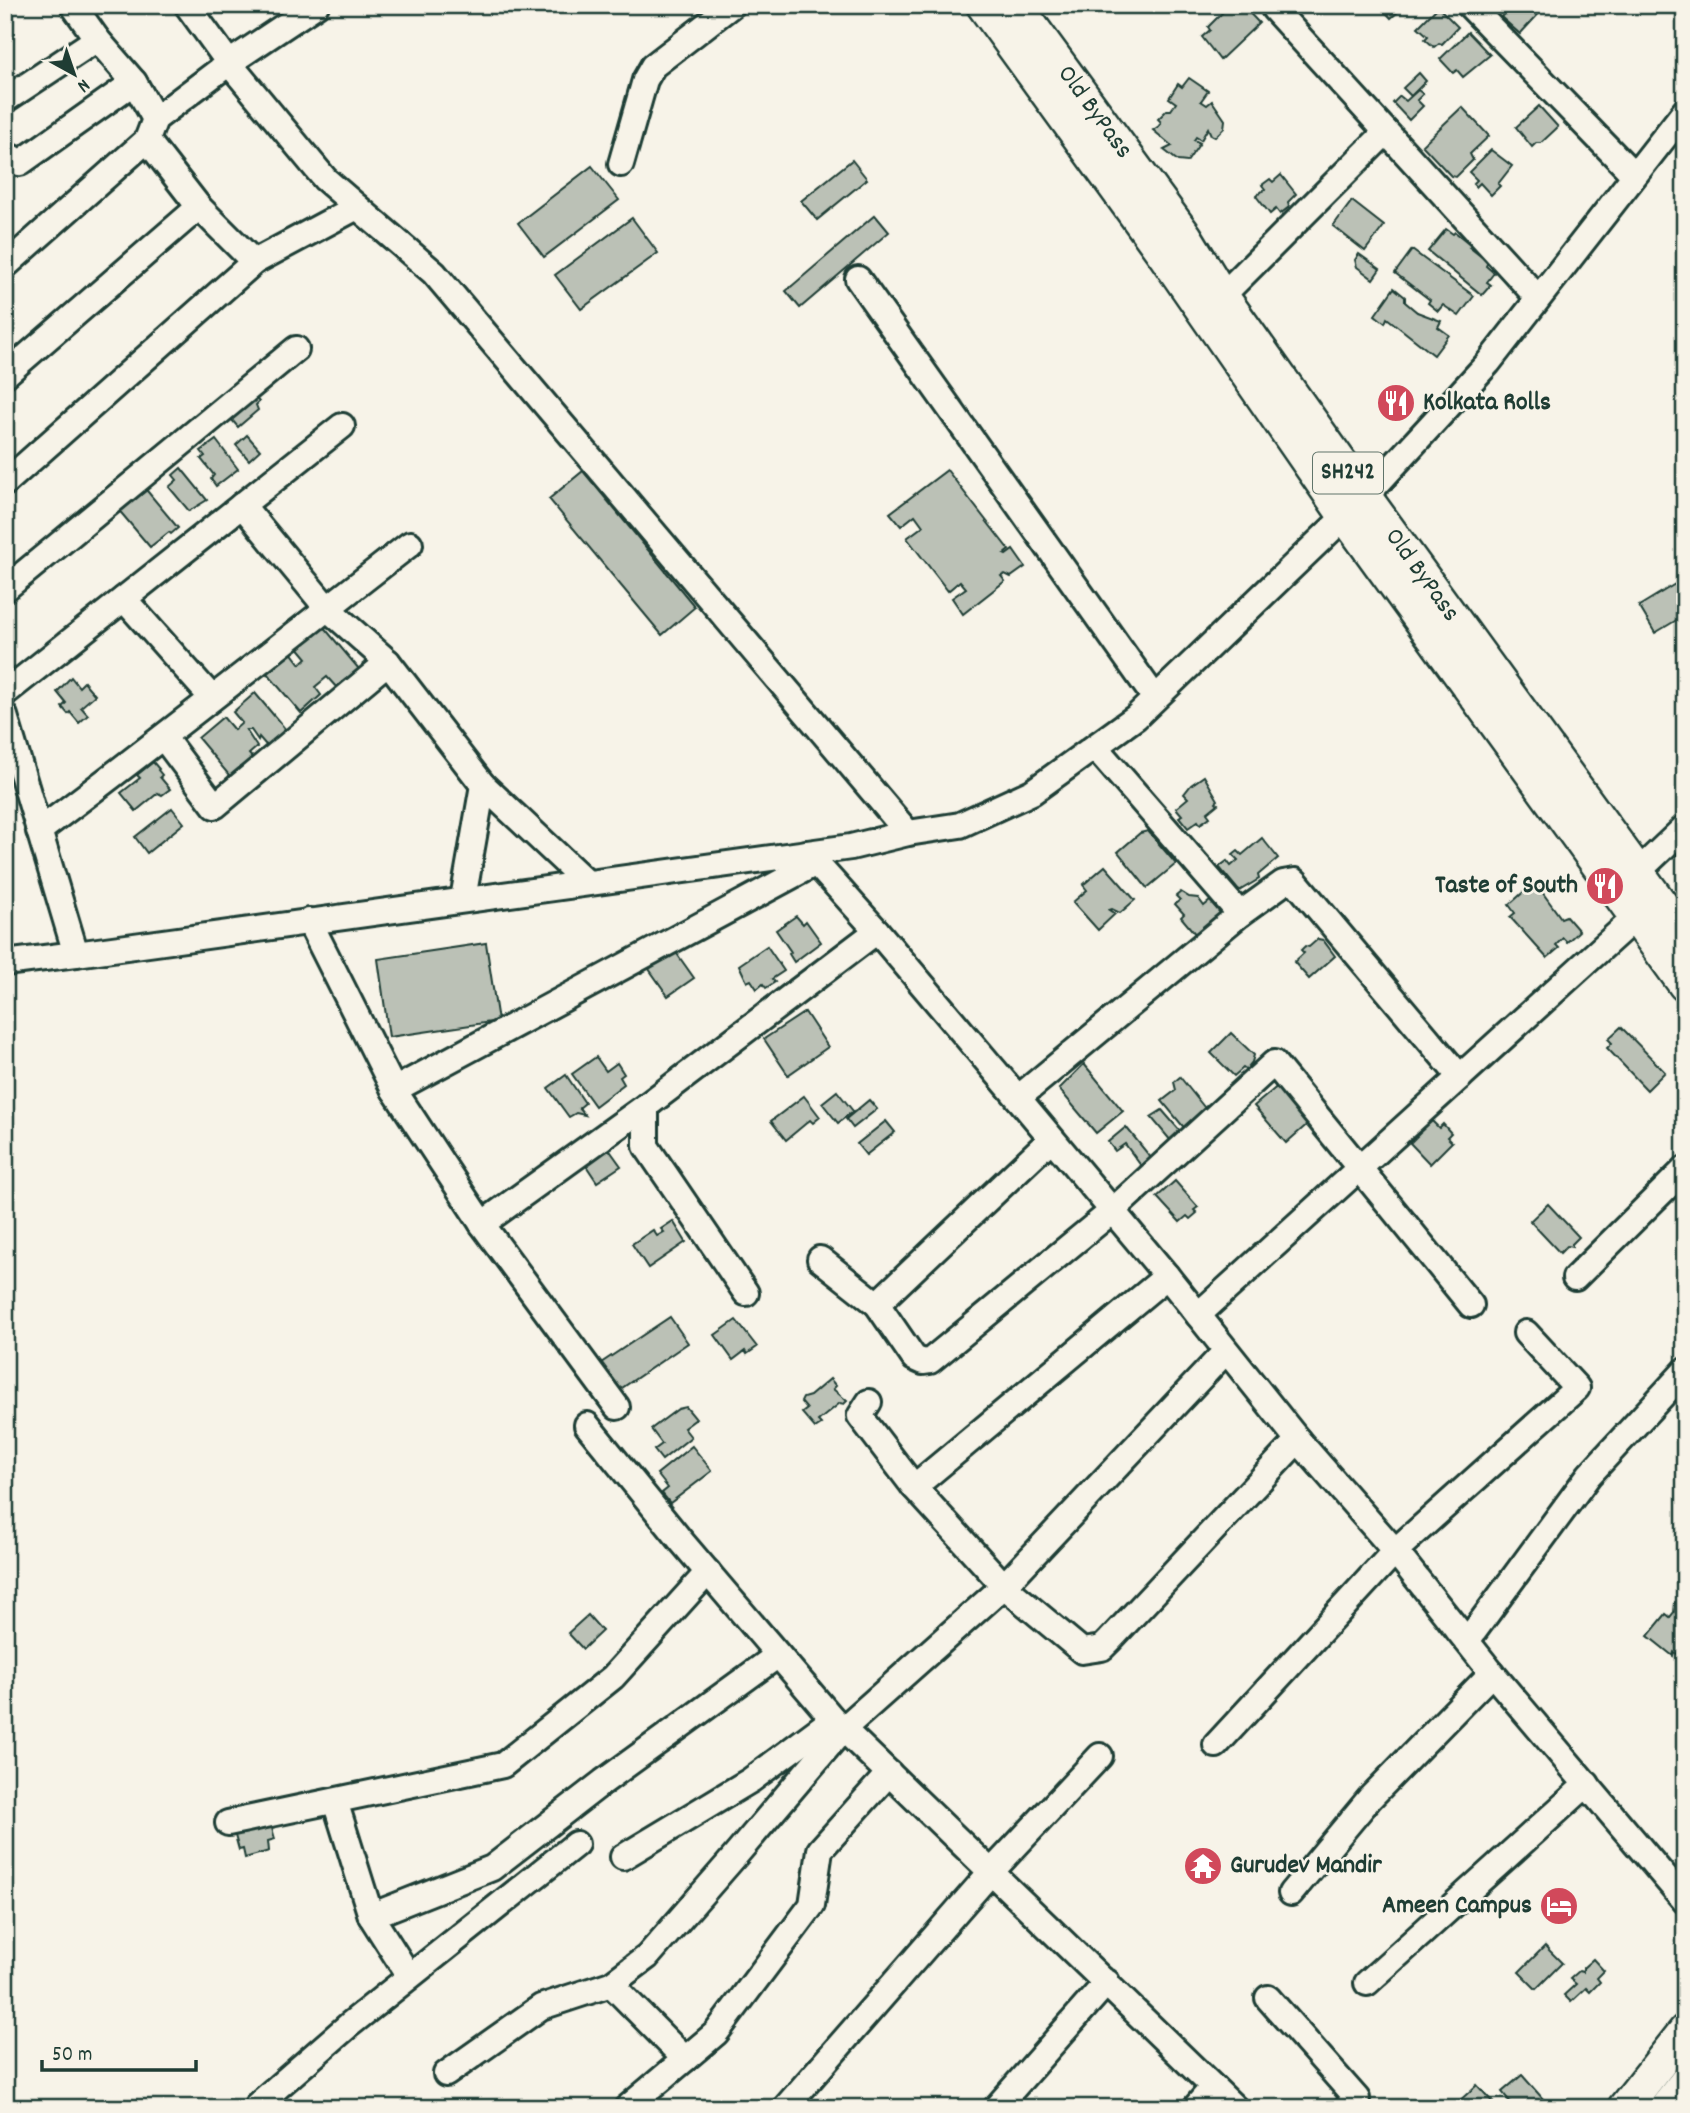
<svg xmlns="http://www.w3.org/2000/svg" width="1690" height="2113" viewBox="0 0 1690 2113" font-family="Dekko,sans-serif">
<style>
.building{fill:#bbc1b6;stroke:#1f3d34;stroke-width:2}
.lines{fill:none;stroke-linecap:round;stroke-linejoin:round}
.minor-casing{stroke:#1f3d34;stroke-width:30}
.major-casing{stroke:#1f3d34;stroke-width:37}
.minor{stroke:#f7f3e8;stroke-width:24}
.major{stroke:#f7f3e8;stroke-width:32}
.labels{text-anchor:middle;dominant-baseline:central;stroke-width:5;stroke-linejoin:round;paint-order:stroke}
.shield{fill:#f7f3e8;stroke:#60746a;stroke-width:2}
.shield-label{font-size:24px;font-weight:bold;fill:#1f3d34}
.street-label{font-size:26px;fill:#1f3d34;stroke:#f7f3e8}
.poi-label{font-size:26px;font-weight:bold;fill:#1f3d34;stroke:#f7f3e8;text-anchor:start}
</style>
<rect width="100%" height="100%" fill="#f7f3e8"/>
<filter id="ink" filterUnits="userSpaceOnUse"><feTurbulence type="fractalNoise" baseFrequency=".0143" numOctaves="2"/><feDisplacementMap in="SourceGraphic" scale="14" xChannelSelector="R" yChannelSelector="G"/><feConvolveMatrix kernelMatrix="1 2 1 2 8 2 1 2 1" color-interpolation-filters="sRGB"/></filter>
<g filter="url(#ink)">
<g class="building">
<path d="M1230,5H1242L1259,23L1220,60L1202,37L1210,30L1208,27Z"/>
<path d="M1379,5H1407V7L1405,6L1391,18Z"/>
<path d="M1512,5H1541L1536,10L1544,8L1520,34L1501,17Z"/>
<path d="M1438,7L1458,27L1442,44L1439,43L1434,47L1425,39L1428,36L1418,27Z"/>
<path d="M1468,32L1490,55L1463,77L1457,70L1453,73L1440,59Z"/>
<path d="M1419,73L1426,81L1411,96L1403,88Z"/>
<path d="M1189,78L1208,91L1201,101L1207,105L1212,101L1225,120L1224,128L1215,137L1211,135L1208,128L1201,140L1196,137L1194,140L1200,143L1187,162L1178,161L1164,150L1172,146L1153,130L1159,126L1161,122L1158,119L1167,110H1171L1176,103L1169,98L1178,84L1182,87Z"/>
<path d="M1418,90L1423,94L1417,100L1423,106L1409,120L1393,103L1400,96L1406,101Z"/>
<path d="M1539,106L1558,127L1541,143H1536L1532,147L1516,127Z"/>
<path d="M1462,107L1489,136L1470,154L1473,160L1456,177L1451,176L1422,145Z"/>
<path d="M1491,150L1512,166L1498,184L1500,186L1491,195L1480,183L1476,187L1473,184L1477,180L1469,172Z"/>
<path d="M852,160L867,179L817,220L801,201Z"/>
<path d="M592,166L619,200L544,257L518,223Z"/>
<path d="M1281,175L1296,194L1288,202L1289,207L1280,214L1276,209L1270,214L1256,196L1265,189L1262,185L1270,179L1273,182Z"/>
<path d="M1352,201L1384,226L1365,251L1333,226Z"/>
<path d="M875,215L889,232L800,308L786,291Z"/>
<path d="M632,218L658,253L581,309L555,275Z"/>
<path d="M1446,229L1453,234L1455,232L1471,245L1469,247L1488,262L1486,266L1494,273L1487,282L1491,285L1482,295L1428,251Z"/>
<path d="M1412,250L1474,296L1459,316L1443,305L1438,311L1428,303L1430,300L1395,273Z"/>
<path d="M1359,254L1380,269L1373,279L1357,267L1355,260Z"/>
<path d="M1394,288L1405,297V302L1417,312L1441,321L1438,327L1449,335L1434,355L1387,318L1385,323L1375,315Z"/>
<path d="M250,391L259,402L256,405L258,410L238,427L225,412Z"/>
<path d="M247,435L260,450L249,460L236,445Z"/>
<path d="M216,440L238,469L216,486L211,479L214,475L201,459L205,456L201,451Z"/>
<path d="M181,468L207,500L189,511L169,487L177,480L173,475Z"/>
<path d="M947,470L1009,550L1004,554L1006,555L1013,550L1025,567L1011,577L1005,574L1001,576L1005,581L963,614L952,598L966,588L960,581L948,591L907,538L923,526L915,515L901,526L890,513Z"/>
<path d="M583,471L695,607L662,635L549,499Z"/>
<path d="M143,486L178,528L171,534L169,532L150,547L117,508Z"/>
<path d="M1685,578V615L1655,633L1639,606Z"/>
<path d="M322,625L359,669L337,688L327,677L315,687L321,695L301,713L266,672L290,651L300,664L307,658L297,646Z"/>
<path d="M71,677L79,687L84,682L95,695L81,707L88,715L79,723L70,712L68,714L62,707L66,703L57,692Z"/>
<path d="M255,693L291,736L272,752L259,737L258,740L251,730H246L257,747L249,754L256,762L234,781L198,738L223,717L234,730L242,723L233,712Z"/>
<path d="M153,762L159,769L158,770L162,775L160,777L170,789L162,795L158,793L136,811L121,793L140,778L137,775Z"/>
<path d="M1204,776L1218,800L1216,802L1218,804L1207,813L1210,817L1200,824L1198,821L1188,828L1179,817L1182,815L1176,808L1188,798L1184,794L1191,785Z"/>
<path d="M172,808L184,823L147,853L135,837Z"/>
<path d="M1148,831L1176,864L1147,888L1118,852L1140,833Z"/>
<path d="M1262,838L1278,858L1258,875L1259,879L1239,891L1219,867L1227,861L1231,866L1238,860L1233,855L1238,851L1242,855Z"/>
<path d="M1105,866L1135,900L1120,913L1112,909L1109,910L1115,914L1098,930L1073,902L1087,890L1083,885Z"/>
<path d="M1537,885L1561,918L1566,916L1579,931L1567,942L1563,938L1556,945L1559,948L1547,958L1510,917L1515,913L1509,905L1529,887L1533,888Z"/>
<path d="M1181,892L1189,897L1198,898L1204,906L1210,901L1221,914L1196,935L1181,917L1184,914L1175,904L1180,900L1176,896Z"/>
<path d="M796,916L803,924L806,921L821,942L794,962L789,954L791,952L776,930Z"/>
<path d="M1318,939L1323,940L1335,956L1309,979L1294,962L1304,953L1301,950L1305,946L1309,947Z"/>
<path d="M486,943L498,1021L389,1037L378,959Z"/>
<path d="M767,946L784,971L772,979L775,982L766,988L763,984L757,989L751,980L747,982L739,965Z"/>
<path d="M675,951L694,978L668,996L649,969Z"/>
<path d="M805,1012L828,1047L788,1075L764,1039Z"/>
<path d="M1621,1027L1665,1072L1647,1090L1607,1048L1612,1043L1608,1039Z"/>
<path d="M1231,1033L1254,1055L1252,1062L1248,1067L1249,1069L1247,1071L1243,1068L1234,1076L1211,1053Z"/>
<path d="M596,1057L606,1071L617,1063L624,1074L620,1077L624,1084L595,1106L572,1074Z"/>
<path d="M1084,1064L1123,1111L1096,1133L1059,1089Z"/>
<path d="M566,1075L585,1103L579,1108L585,1115L576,1113L569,1117L548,1088Z"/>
<path d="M1180,1077L1208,1112L1186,1130L1162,1101L1176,1090L1174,1082Z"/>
<path d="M1279,1085L1310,1122L1286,1143L1254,1106Z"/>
<path d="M837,1091L853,1111L838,1123L822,1103Z"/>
<path d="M804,1096L820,1117L813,1123L810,1120L786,1140L771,1121Z"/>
<path d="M869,1100L877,1109L853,1128L846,1119Z"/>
<path d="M1162,1110L1181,1132L1171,1141L1151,1117Z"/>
<path d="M1431,1120L1439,1128L1443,1124L1451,1133L1447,1137L1452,1142L1430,1164L1410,1143L1420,1133L1418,1131Z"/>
<path d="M886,1121L895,1132L866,1155L857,1144Z"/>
<path d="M1126,1127L1152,1159L1142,1167L1125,1144L1115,1151L1108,1142Z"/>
<path d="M606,1145L621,1166L597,1182L583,1161Z"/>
<path d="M1175,1181L1198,1207L1194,1210L1197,1213L1190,1219L1187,1216L1180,1222L1157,1197Z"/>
<path d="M1548,1204L1579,1237L1572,1244V1247L1567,1246L1560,1253L1530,1221Z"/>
<path d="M673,1221L686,1242L648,1268L632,1244L653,1230L657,1236L664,1232L661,1229Z"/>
<path d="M670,1317L688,1343L616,1392L598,1365Z"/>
<path d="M736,1320L757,1347L747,1354L745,1351L733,1360L715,1335Z"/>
<path d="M830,1379L836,1386L833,1389L847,1401L844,1404L840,1403L818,1421L821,1424L815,1428L802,1413L807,1409L801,1402L803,1398L810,1396Z"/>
<path d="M686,1407L696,1419L684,1428L691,1437L662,1460L654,1450L662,1444L651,1429L678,1409Z"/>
<path d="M692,1446L712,1471L670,1503L662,1493L668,1488L657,1474Z"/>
<path d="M1685,1587V1659L1674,1652L1673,1656L1648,1636L1666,1614L1670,1617L1674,1612L1675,1602L1681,1604L1684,1599L1679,1596Z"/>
<path d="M588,1615L602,1631L583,1649L568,1633Z"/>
<path d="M270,1821L275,1839L268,1841L269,1851L245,1858L243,1849L239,1850L234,1832Z"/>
<path d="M1545,1946L1562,1963L1536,1989L1519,1972Z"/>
<path d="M1593,1959L1604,1971L1597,1978L1600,1982L1590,1992L1586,1988L1571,2002L1564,1995L1576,1984L1570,1979L1579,1971L1583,1972V1968Z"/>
<path d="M1522,2075L1551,2108H1515L1502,2092Z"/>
<path d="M1477,2085L1498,2108H1463L1458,2102Z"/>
</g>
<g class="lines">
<defs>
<g id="minor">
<path d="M73,5L97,39L134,82L155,119"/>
<path d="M187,5L229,63L325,179L434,273L908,833"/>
<path d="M1469,5L1634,175"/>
<path d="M1274,9L1538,298"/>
<path d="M5,100L97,39"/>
<path d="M147,140L199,207L254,262"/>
<path d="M5,162L11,157L20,163L134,82"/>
<path d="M621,164L645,80L653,66L732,5"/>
<path d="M5,266L147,140L155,119L229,63L316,5"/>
<path d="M858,279L1155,698"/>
<path d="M1222,296L1386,132"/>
<path d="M5,375L199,207"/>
<path d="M5,483L254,262L357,207"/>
<path d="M242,505L327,608L388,662L483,785L586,882"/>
<path d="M5,589L296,349"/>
<path d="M124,599L212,698"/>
<path d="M5,693L342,426"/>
<path d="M5,716L76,954L851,847L908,833L960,825L1032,792L1136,717L1365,497L1488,363L1685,111"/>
<path d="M164,738L215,806L388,662"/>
<path d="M39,831C164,738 286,640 410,544"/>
<path d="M807,853L877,931L1018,1098L1167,1276L1298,1440L1395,1551L1492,1673L1685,1901"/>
<path d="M1625,884L1685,827"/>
<path d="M463,899L483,785"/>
<path d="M1240,914L1283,883L1295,881L1460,1077"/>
<path d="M309,921L394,1090L482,1224L617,1407"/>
<path d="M5,963L76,954"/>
<path d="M394,1090L816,863"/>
<path d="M1018,1098L1240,914L1095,747"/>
<path d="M646,1106V1146L746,1293"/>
<path d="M482,1224L646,1106L877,931"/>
<path d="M820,1259L877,1304L914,1358L923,1362L930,1361L1111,1212L1274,1063L1471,1305"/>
<path d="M1575,1278L1685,1169"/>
<path d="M877,1304L1051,1139"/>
<path d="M1198,1315L1648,906"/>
<path d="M869,1402L860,1416L914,1487L1004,1586L1082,1651L1102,1648L1109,1641L1298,1440"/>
<path d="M587,1425L682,1542L833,1719L1235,2108"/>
<path d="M914,1487L1167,1276"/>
<path d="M1467,1641L1589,1475L1685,1371"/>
<path d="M1216,1745L1395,1551L1577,1388L1526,1333"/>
<path d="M335,1801L371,1916L409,1976"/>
<path d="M228,1823L503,1765L613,1677L708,1572"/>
<path d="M623,1857L751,1780L833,1719"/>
<path d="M1291,1893L1370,1798L1492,1673"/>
<path d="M371,1916L492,1868L603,1782L778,1655"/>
<path d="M1367,1983L1587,1784"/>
<path d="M611,1984L685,2059"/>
<path d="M1268,1998L1357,2099L1347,2108"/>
<path d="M446,2074L541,2007L611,1984L647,1957L736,1855L843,1729L1004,1586L1225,1352"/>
<path d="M257,2105L349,2025L576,1844"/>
<path d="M627,2108L716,2033L812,1905L820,1850L889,1773"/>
<path d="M785,2108L991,1872L1100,1756"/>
<path d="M996,2108L1107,1982"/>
<path d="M1195,2108L1213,2087"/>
</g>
<g id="major">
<path d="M983,5L1165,256L1345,516L1685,985"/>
<path id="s1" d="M1016,5L1186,237L1222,296L1365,497L1685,937"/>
<path d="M1624,2108L1685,2031"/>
<path d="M1665,2108L1685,2083"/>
</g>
</defs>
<use href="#minor" class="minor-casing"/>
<use href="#major" class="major-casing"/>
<use href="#minor" class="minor"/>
<use href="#major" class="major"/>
</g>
</g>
<defs>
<symbol id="restaurant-disc" viewBox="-11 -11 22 22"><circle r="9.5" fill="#d1495b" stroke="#f7f3e8"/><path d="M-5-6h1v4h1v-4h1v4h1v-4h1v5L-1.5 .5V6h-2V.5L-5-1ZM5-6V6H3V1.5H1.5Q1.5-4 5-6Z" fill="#fff"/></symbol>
<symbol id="temple-disc" viewBox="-11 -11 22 22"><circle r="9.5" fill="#d1495b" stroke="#f7f3e8"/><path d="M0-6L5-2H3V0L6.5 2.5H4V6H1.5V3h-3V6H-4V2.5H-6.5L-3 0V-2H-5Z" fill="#fff"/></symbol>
<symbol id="hotel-disc" viewBox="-11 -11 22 22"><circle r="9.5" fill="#d1495b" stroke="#f7f3e8"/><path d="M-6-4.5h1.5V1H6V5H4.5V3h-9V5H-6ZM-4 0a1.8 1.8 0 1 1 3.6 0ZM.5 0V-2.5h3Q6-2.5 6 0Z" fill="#fff"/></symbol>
</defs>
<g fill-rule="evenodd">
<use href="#restaurant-disc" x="1374" y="381" width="44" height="44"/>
<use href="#restaurant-disc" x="1583" y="864" width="44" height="44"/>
<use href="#temple-disc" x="1181" y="1844" width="44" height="44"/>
<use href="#hotel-disc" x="1537" y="1884" width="44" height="44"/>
</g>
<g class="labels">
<rect class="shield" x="1313" y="452.5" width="70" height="41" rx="5"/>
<g class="shield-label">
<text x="1348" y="473">SH242</text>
</g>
<g class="street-label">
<text stroke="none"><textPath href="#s1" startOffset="133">Old ByPass</textPath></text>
<text stroke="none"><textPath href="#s1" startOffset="700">Old ByPass</textPath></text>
</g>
<g class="poi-label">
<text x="1423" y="403">Kolkata Rolls</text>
<text x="1578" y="886" text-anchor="end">Taste of South</text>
<text x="1230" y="1866">Gurudev Mandir</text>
<text x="1532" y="1906" text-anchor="end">Ameen Campus</text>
</g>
</g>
<rect width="1690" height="2113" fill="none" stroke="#f7f3e8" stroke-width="28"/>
<rect x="14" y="14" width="1662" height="2085" fill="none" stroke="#1f3d34" stroke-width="2.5" filter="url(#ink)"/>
<g transform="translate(74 74) rotate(140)" stroke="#f7f3e8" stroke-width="5" paint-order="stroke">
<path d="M0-5L12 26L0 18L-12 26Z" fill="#1f3d34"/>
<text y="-10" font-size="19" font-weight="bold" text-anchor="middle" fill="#1f3d34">N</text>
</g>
<path d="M42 2060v10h154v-10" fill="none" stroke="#1f3d34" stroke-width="3.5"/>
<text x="52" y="2060" font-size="21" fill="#1f3d34" stroke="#f7f3e8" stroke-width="5" paint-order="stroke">50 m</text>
</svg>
